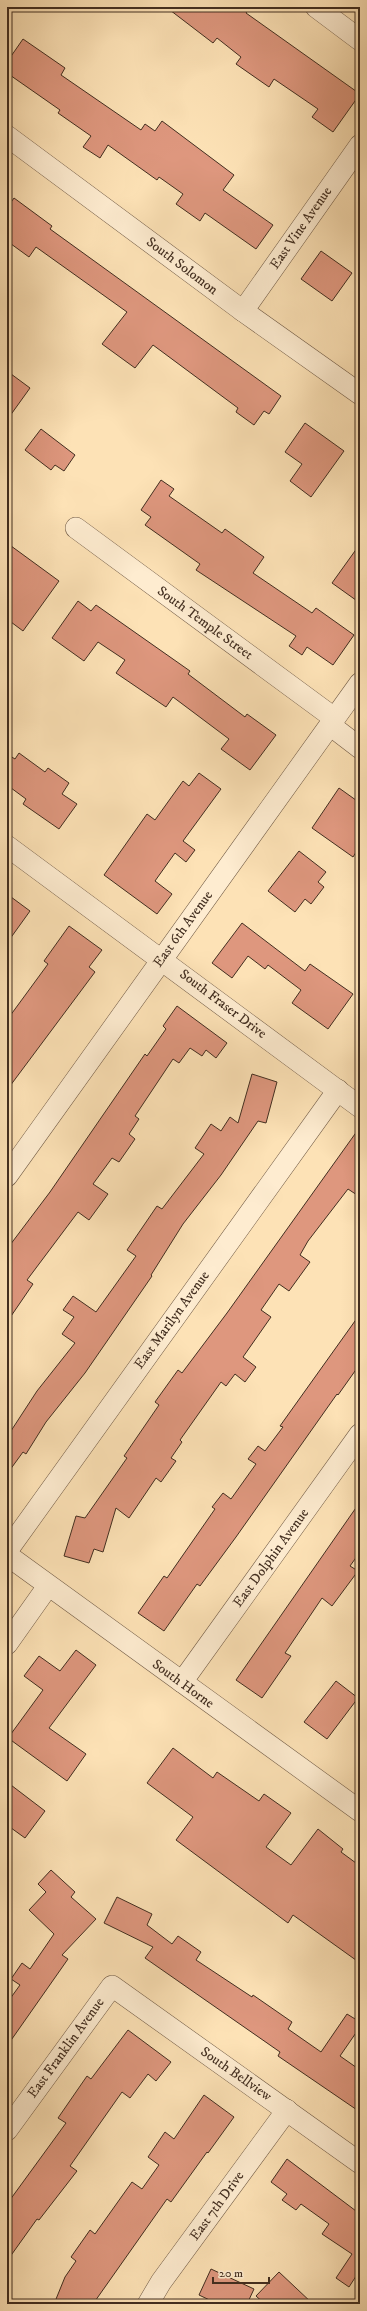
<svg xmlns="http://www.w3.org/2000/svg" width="367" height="2311" viewBox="0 0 367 2311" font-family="'IM FELL DW Pica',serif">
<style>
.building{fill:#de977e;stroke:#422e20}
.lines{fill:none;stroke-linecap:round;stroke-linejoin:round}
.minor-casing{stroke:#715b46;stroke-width:22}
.minor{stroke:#feecd0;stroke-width:21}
.labels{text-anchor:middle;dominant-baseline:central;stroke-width:3;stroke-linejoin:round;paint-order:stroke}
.street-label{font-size:14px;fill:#422e20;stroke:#feecd0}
</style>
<rect width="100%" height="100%" fill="#fde2b6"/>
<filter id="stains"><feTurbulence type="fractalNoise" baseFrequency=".005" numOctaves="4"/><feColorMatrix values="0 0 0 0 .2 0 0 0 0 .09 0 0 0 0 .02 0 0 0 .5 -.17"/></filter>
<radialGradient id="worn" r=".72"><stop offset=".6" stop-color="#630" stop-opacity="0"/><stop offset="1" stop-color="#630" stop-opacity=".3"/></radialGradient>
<g class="building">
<path d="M166,7H250L246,13L360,94L333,132L312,117L318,109L274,79L269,87L236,64L241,57L217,38L213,43Z"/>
<path d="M23,39L65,68L61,75L141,130L145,124L155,131L162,121L234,175L223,190L273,225L256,249L205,213L200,221L176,204L183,194L159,177L157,180L108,145L100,158L83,147L91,136L58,113L60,110L7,73V62Z"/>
<path d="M14,198L52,226L50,229L281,396L269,414L264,411L254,425L236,412L238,408L153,345L135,368L102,344L127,312L36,247L29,257L7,241V208Z"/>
<path d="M321,251L352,273L332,301L301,279Z"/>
<path d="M7,371L30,388L7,420Z"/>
<path d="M305,423L344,451L311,497L290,481L302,464L285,452Z"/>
<path d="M41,429L75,455L64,471L55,465L51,470L25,450Z"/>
<path d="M161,480L174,489L169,496L222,533L225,529L264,557L253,573L312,613L316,608L354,635L333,665L307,647L302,655L289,646L296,636L196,570L200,564L145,525L151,517L141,510Z"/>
<path d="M7,543L59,581L23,631L7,619Z"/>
<path d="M360,544V603L332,583Z"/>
<path d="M78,601L91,611L96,605L190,671L188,674L245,717L247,714L276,735L250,770L221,749L229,739L173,697L166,707L116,673L125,660L98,642L84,661L52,638Z"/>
<path d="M19,753L45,772L48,768L69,783L62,794L77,804L59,829L23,804L26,799L7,785V754L15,759Z"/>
<path d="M199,773L221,789L183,841L195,850L186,862L175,853L155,881L172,894L157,914L104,875L147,814L155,820L183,781L189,786Z"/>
<path d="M339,788L360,803V846L353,857L312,828Z"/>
<path d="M299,851L326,872L318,882L324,887L311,904L305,899L295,912L268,891Z"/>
<path d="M7,894L30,911L7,943Z"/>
<path d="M242,923L305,971L310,964L353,994L328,1029L292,1003L301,990L268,965L265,969L248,956L232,978L212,963Z"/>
<path d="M69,926L102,950L89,967L95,972L7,1090V1020L48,964L44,961Z"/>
<path d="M177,1006L227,1043L216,1058L206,1050L202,1056L190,1048L179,1063L173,1059L135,1116L139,1119L129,1134L135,1139L119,1162L112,1158L93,1184L108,1194L89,1220L78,1212L27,1280L33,1284L7,1322V1249L50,1192L145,1054L147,1056L166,1029L163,1026Z"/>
<path d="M252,1074L277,1082L266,1123L258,1121L221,1175L183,1224L151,1275L152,1276L85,1373L46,1422L26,1454L23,1452L7,1474V1437L37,1391L75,1343L62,1334L74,1317L63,1310L73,1296L96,1312L136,1256L127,1250L157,1206L162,1209L204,1154L195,1148L211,1124L221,1131L230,1117L238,1123Z"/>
<path d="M360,1127V1197L348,1189L308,1241L300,1255L310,1262L289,1291L279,1284L261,1310L271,1317L243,1357L256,1367L245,1382L235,1374L226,1386L221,1382L180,1440L182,1442L171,1458L176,1461L161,1482L156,1478L129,1518L116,1508L103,1552L94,1549L89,1563L64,1556L76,1516L85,1518L127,1458L124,1456L159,1405L155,1402L178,1370L182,1373L227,1313Z"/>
<path d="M360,1314V1364L338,1395L337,1394L236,1537L200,1586L197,1584L164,1631L138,1613L164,1576L167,1578L215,1509L212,1507L223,1493L231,1499L256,1464L248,1459L258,1446L265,1451L283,1427L280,1426Z"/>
<path d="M360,1502V1552L350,1566L358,1571L332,1606L322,1598L285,1653L291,1656L262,1698L236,1680Z"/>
<path d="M76,1650L96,1665L49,1728L86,1754L67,1781L8,1738L43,1690L24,1676L39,1656L60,1671Z"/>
<path d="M336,1681L358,1698L327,1739L304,1722Z"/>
<path d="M173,1748L213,1778L217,1772L259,1801L264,1794L291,1813L266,1847L291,1865L318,1829L343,1849L341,1852L360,1866V1963L293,1915L288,1923L176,1840L193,1817L147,1783Z"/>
<path d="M7,1782L45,1811L25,1838L7,1825Z"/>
<path d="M51,1870L75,1892L71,1897L96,1919L62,1955L68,1959L7,2046V2003L20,1985L11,1979L22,1963L30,1969L54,1934L29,1910L46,1892L38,1884Z"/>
<path d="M117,1897L152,1914L147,1925L172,1944L178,1936L201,1952L196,1960L252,1997L253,1995L292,2022L288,2029L321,2052L347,2014L360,2022V2027L340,2056L360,2070V2112L278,2056L280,2052L145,1958L153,1947L104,1923Z"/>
<path d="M128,2030L171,2062L156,2081L148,2074L130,2098L122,2092L70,2166L77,2171L39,2220L37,2219L7,2261V2204L66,2123L58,2118L87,2076L91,2079Z"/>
<path d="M204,2095L234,2117L208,2153L207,2152L171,2202L167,2199L93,2304H54L65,2277L76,2261L71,2257L90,2230L95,2234L132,2182L142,2189L159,2165L148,2157L165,2132L174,2139Z"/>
<path d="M287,2159L360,2214V2270L349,2287L336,2278L352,2254L322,2234L329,2224L301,2204L296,2210L282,2200L287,2194L271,2182Z"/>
<path d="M211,2269L254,2289L247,2304H218L199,2295Z"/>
<path d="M279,2272L313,2304H265L256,2296Z"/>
</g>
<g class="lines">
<defs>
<g id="minor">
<path d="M316,7L360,40"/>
<path d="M7,136L243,311L360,394"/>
<path d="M243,311L360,145"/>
<path d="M76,528L334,718"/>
<path d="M330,725L360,748"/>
<path d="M7,846L360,1107"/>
<path d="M7,1176L360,683"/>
<path d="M7,1551L338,1090"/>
<path d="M7,1555L360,1811"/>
<path d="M7,1644L48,1586"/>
<path d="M182,1682L360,1434"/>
<path d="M7,2130L112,1986L360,2163"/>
<path d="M148,2304L161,2282L287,2110"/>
</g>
</defs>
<use href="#minor" class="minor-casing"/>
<use href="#minor" class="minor"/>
</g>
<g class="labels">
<g class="street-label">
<text transform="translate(301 228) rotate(-55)">East Vine Avenue</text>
<text transform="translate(182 266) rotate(37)">South Solomon</text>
<text transform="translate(205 623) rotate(36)">South Temple Street</text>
<text transform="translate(183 929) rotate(-54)">East 6th Avenue</text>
<text transform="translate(223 1004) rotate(37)">South Fraser Drive</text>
<text transform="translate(172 1320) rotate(-54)">East Marilyn Avenue</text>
<text transform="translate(271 1558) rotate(-54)">East Dolphin Avenue</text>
<text transform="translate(183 1684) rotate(36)">South Horne</text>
<text transform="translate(66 2048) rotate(-54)">East Franklin Avenue</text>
<text transform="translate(236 2074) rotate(35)">South Bellview</text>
<text transform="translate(217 2206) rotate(-54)">East 7th Drive</text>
</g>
</g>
<rect width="367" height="2311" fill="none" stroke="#fde2b6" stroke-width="24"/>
<rect x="8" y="8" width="351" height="2295" fill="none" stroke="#422e20" stroke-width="2"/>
<rect x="12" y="12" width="343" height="2287" fill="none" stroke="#422e20"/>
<path d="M213 2277v6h56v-6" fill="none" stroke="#422e20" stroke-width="2"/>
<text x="219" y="2277" font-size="12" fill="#422e20" stroke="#feecd0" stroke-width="3" paint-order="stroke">20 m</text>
<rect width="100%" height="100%" filter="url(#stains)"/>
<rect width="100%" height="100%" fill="url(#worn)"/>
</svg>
